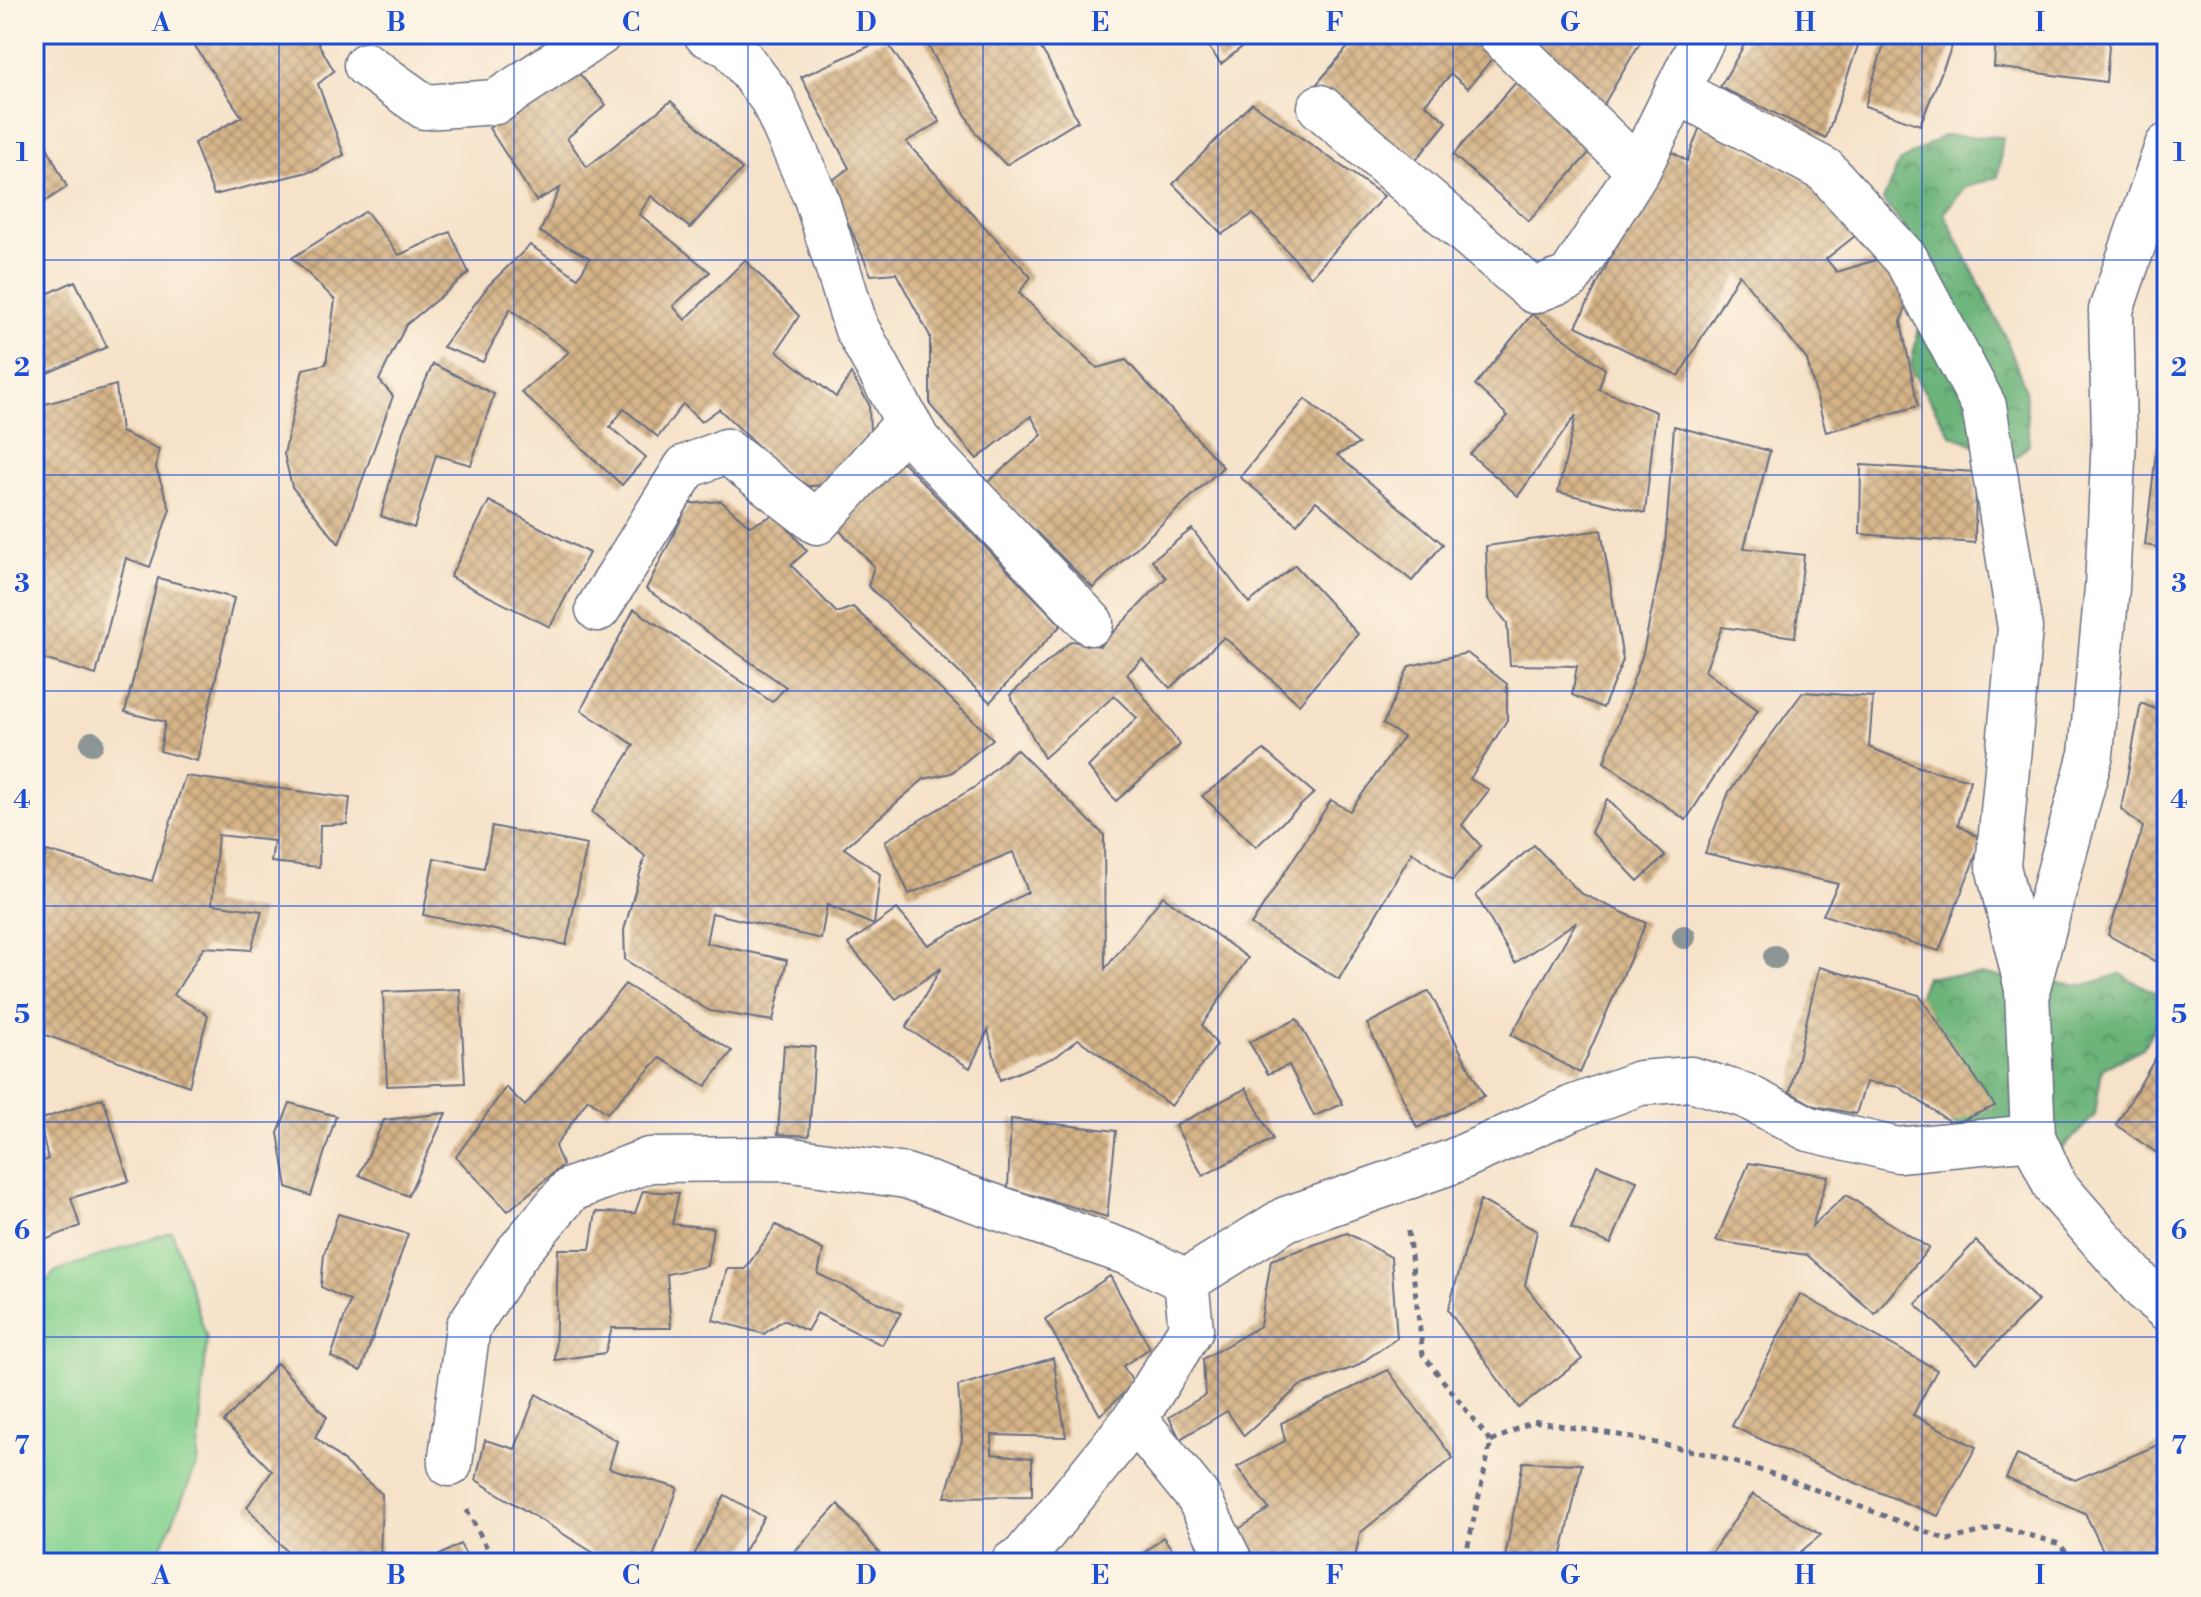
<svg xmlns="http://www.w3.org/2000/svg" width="2201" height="1597" viewBox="0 0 2201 1597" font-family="'Libre Bodoni',serif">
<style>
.green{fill:#85d290;stroke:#508077;stroke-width:2}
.forest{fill:url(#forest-crowns);stroke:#44726c;stroke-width:2}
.building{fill:url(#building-cross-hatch)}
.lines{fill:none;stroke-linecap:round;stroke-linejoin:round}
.minor-casing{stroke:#686e83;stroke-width:47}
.path{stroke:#686e83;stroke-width:5;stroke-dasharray:6 6;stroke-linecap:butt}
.minor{stroke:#fff;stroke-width:44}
.tree{fill:#8c9695}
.grid{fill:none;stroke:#1d4ed8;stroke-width:2;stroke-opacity:0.55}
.neatline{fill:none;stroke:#1d4ed8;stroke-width:3}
.grid-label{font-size:26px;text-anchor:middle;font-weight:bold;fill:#1d4ed8}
</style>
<defs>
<pattern id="forest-crowns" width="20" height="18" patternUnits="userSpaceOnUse" patternTransform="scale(2)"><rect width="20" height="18" fill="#6cb47a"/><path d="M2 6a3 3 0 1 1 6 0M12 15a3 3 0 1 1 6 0" fill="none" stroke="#589367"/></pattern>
<pattern id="building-cross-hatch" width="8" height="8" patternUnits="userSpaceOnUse" patternTransform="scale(2)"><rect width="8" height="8" fill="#d6b487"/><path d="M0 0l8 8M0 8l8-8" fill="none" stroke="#ad9372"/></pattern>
</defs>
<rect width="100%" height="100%" fill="#fcf5e5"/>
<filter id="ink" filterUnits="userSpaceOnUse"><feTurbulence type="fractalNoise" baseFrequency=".0125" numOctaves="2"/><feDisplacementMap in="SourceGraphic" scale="16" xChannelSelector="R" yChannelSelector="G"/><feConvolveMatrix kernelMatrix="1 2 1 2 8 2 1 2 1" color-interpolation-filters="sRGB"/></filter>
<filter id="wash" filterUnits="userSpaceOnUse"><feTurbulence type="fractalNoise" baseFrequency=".006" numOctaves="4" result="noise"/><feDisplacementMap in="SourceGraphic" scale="32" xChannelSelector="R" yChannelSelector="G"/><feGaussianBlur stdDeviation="1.8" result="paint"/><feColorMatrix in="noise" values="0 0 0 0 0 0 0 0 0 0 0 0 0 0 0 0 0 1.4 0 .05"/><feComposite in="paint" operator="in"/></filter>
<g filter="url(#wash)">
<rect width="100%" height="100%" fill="#f6e2c9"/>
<path class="green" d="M172,1231L207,1339L197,1464L155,1563H34V1294L56,1271Z"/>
<g class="forest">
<path d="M1943,136L2003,137L1998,177L1964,188L1944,213L2005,336L2025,388L2029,444L2012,461L1951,435L1910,368L1933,266L1883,200L1899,162Z"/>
<path d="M2120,974L2167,999V1003L2143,1048L2102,1069L2095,1115L2045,1167L1953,1124L1908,1025L1926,976L1982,975L2085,985Z"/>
</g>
<g id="blocks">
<g class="building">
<path d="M187,34H313L334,71L318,84L344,155L316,170L214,195L194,143L242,117Z"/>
<path d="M922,34H1032L1047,58L1078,121L1006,165L976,134Z"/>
<path d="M1199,34H1258L1221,64Z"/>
<path d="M1359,34H1484L1501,48L1468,88L1451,74L1425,104L1447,122L1412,165L1316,85Z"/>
<path d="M1526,34H1645L1603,106Z"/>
<path d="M1747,34H1862L1826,138L1720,87L1743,47Z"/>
<path d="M1887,34H1957L1920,125L1865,106Z"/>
<path d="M1996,34H2110L2106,82L1994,67Z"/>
<path d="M885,39L940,122L906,142L1031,277L1019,293L1097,368L1126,360L1223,467L1093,588L987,483L1042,435L1031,416L977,459L930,405V336L896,273L871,275L830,182L849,168L801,77Z"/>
<path d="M576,70L606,105L567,138L587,167L671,101L742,169L690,228L651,196L639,214L710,272L673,306L685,320L745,260L799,316L777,351L836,397L851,374L869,404L870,434L823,485L801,487L719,409L701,422L683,404L658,437L624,409L610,427L646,457L622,485L521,392L569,352L510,309L483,362L443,347L489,285L530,245L578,278L590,258L540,232L560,188L536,201L489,128Z"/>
<path d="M1518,80L1595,146L1529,221L1453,155Z"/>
<path d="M1252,103L1384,196L1311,277L1253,214L1222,234L1173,184Z"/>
<path d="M34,121L67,187L34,209Z"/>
<path d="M1701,124L1818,188L1860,232L1826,259L1837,272L1879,259L1909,296L1901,322L1918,406L1826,432L1807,360L1739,274L1679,376L1576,326L1666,148L1687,161Z"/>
<path d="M366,211L399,255L450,232L469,273L406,325L379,380L393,396L339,544L292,487L284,454L303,369L326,364L335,300L292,258Z"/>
<path d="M75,281L107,347L34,379V300Z"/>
<path d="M1532,314L1605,369L1599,389L1656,412L1645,513L1558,492L1576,415L1518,496L1470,454L1508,416L1475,385Z"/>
<path d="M433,364L494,394L471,465L436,455L414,528L381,516L403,431Z"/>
<path d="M2166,369H2167V549L2145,545Z"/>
<path d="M116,385L121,432L159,449L156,468L170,509L150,567L126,558L96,675L34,656V407Z"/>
<path d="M1305,399L1359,444L1337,455L1443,544L1412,581L1316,501L1297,524L1240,477Z"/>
<path d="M1674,426L1770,451L1744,548L1804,555L1795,637L1722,627L1705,671L1758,710L1686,820L1604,762L1643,653L1665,545Z"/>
<path d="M901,460L1061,625L990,702L868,586L874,566L837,528Z"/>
<path d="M1861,465L1976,472L1975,543L1860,534Z"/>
<path d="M489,501L589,553L550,627L450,577Z"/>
<path d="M721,501L750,526L776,514L807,551L791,565L837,613L853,607L993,739L951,773L924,779L844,848L880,874L874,925L827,905L821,939L712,913L706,943L787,960L773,1021L710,1011L625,960L624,930L645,856L592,812L634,745L581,710L634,609L772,702L786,687L646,589L689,504Z"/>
<path d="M1192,529L1249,603L1295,565L1358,634L1299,704L1224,637L1170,688L1142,659L1127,674L1180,745L1116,801L1088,767L1137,718L1114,696L1044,758L1010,695L1071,641L1100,646L1166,578L1152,560Z"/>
<path d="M1601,530L1623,660L1603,708L1572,695L1577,666L1510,665L1507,623L1488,599L1486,546Z"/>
<path d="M158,578L234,598L197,761L160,751L165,722L125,712Z"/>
<path d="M1467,653L1507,684V720L1470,779L1489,790L1462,825L1481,846L1452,881L1412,852L1339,979L1251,925L1331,800L1350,811L1403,737L1383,724L1409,666Z"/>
<path d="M1803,692L1873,697L1869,747L1919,767L1970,780L1958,825L1982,839L1939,951L1823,915L1838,884L1705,853L1729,792Z"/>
<path d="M2141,703L2167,714V968L2108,935L2143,827L2121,809Z"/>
<path d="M1016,749L1104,835L1105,969L1163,896L1248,958L1202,1025L1217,1045L1171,1106L1078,1039L1057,1056L1000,1080L988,1030L970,1068L906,1028L941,968L896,999L848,944L897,909L928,945L1028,892L1013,852L909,894L885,841L975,787Z"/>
<path d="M1264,750L1314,793L1256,847L1202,796Z"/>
<path d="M185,776L350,798L347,824L320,825L319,867L271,862L274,841L218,835L212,904L262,911L251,950L204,947L174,995L208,1015L189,1086L34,1031V893L47,851L152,881Z"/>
<path d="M1607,799L1665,856L1638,881L1591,832Z"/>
<path d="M492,826L587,845L566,945L423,915L434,858L484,868Z"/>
<path d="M1534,845L1580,893L1646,923L1580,1073L1511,1035L1576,922L1515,963L1476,895Z"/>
<path d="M1819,967L1919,995L1995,1106L1953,1124L1899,1087L1866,1082L1856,1114L1815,1106L1790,1092Z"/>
<path d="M625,984L732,1051L706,1086L660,1058L607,1113L588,1099L555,1147L563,1165L508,1211L456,1157L506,1087L525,1106Z"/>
<path d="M460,989L465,1083L387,1086L383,992Z"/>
<path d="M1429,991L1484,1096L1417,1128L1367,1024Z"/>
<path d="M1297,1019L1343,1104L1314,1116L1289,1065L1268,1074L1249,1042Z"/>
<path d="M784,1045L815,1047L809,1136L778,1134Z"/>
<path d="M2162,1047L2167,1050V1160L2116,1125Z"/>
<path d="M1246,1088L1273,1139L1203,1176L1175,1126Z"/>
<path d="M103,1098L129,1181L71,1198L80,1226L40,1242L34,1226V1166L48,1159L39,1120Z"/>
<path d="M290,1103L336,1116L311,1196L287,1187L278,1133Z"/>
<path d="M446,1113L408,1196L359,1175L384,1120Z"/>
<path d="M1011,1119L1116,1131L1107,1217L1008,1188Z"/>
<path d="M1749,1163L1828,1176L1812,1226L1846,1195L1929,1248L1875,1314L1807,1255L1716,1241Z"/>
<path d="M1597,1165L1637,1181L1611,1244L1571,1228Z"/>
<path d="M643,1191L679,1193L672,1224L713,1228L707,1266L667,1274L671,1328H612L605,1353L555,1360L558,1249H590L596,1212L635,1213Z"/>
<path d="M1480,1200L1537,1231L1525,1285L1582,1359L1519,1408L1448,1310Z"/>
<path d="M338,1214L408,1234L361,1371L331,1357L350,1301L321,1287L324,1254Z"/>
<path d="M776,1225L823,1250L818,1274L901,1313L882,1345L817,1313L807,1331L783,1320L764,1334L713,1320L727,1269H745Z"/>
<path d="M1347,1233L1391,1257L1397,1338L1355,1367L1300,1386L1244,1436L1227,1411L1180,1439L1169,1417L1205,1395L1203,1359L1260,1326L1271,1260Z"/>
<path d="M1976,1241L2038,1301L1977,1363L1916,1304Z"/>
<path d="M1110,1276L1150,1348L1123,1366L1134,1384L1100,1415L1045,1319Z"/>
<path d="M1800,1294L1937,1370L1913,1415L1976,1447L1938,1516L1844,1478L1732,1426Z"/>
<path d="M1053,1358L1066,1437L992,1435V1454L1032,1458V1496L945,1497L962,1440L958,1386Z"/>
<path d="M277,1363L327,1417L315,1437L382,1494L380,1563H293L292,1557L247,1507L272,1471L224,1422Z"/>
<path d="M1388,1370L1453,1458L1360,1533L1354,1563H1256L1239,1529L1269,1509L1237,1467L1285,1441L1281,1423Z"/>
<path d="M536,1394L617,1441L609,1468L678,1488L651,1563H603L602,1558L476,1480L485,1440L515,1449Z"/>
<path d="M2167,1441V1556L2148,1563H2109L2085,1513L2006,1478L2017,1455L2075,1480Z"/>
<path d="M1523,1462L1582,1464L1560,1563H1504Z"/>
<path d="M1753,1494L1821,1535L1787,1563H1704Z"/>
<path d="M725,1495L764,1517L737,1563H690Z"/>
<path d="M838,1504L888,1563H784Z"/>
<path d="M1163,1537L1182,1563H1132Z"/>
<path d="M460,1544L471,1563H425Z"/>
</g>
</g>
</g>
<g filter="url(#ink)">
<use href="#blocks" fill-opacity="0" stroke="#686e83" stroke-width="2"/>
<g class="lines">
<defs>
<g id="minor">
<path d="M706,34L732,47L772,99L816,198L856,327L918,441L1091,623"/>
<path d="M1499,34L1638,170"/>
<path d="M366,65L425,107L496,102L599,34"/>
<path d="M1677,91L1825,170L1906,259L1984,406L2020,628L1998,866L2026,985"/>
<path d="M1320,107L1534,291L1570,277L1638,170L1705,34"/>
<path d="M2167,146L2111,310L2114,437L2107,588L2091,754L2027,991L2033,1137L2055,1186L2148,1293L2167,1309"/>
<path d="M598,609L686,467L726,451L817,522L908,422"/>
<path d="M1186,1281L1286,1219L1451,1162L1572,1108L1640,1083L1691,1079L1746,1096L1809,1129L1898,1150L2033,1137"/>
<path d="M1135,1419L1198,1497L1231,1563"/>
<path d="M450,1464L468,1327L516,1254L570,1190L649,1160L785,1159L906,1176L1131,1254L1186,1281L1191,1329L1135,1419L1022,1559L1013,1563"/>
</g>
</defs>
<use href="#minor" class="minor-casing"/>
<g class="path">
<path d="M1408,1231L1423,1355L1491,1442L1464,1563"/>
<path d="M1491,1442L1533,1421L1619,1435L1712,1455L1782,1477L1948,1540L2000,1527L2060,1544L2073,1563"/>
<path d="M467,1510L495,1563"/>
</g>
<use href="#minor" class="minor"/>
</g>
<g class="tree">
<circle cx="92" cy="743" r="12"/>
<circle cx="1684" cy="937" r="12"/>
<circle cx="1775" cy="957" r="12"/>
</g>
</g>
<path class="grid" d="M279,34V1563M514,34V1563M748,34V1563M983,34V1563M1218,34V1563M1453,34V1563M1687,34V1563M1922,34V1563M34,260H2167M34,475H2167M34,691H2167M34,906H2167M34,1122H2167M34,1337H2167"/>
<rect width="2201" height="1597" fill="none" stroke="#fcf5e5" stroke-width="88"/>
<rect x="44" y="44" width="2113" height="1509" class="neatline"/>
<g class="grid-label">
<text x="161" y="31">A</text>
<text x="396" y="31">B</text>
<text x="631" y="31">C</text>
<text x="866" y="31">D</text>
<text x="1100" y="31">E</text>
<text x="1335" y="31">F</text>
<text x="1570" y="31">G</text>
<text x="1805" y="31">H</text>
<text x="2040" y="31">I</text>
<text x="22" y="161">1</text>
<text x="2179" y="161">1</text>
<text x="22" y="376">2</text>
<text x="2179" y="376">2</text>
<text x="22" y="592">3</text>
<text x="2179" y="592">3</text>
<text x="22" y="808">4</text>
<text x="2179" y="808">4</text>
<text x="22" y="1023">5</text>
<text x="2179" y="1023">5</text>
<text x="22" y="1239">6</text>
<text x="2179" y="1239">6</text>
<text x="22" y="1454">7</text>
<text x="2179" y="1454">7</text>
<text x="161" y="1584">A</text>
<text x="396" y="1584">B</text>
<text x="631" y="1584">C</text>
<text x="866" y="1584">D</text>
<text x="1100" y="1584">E</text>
<text x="1335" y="1584">F</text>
<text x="1570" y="1584">G</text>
<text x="1805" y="1584">H</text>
<text x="2040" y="1584">I</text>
</g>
</svg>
